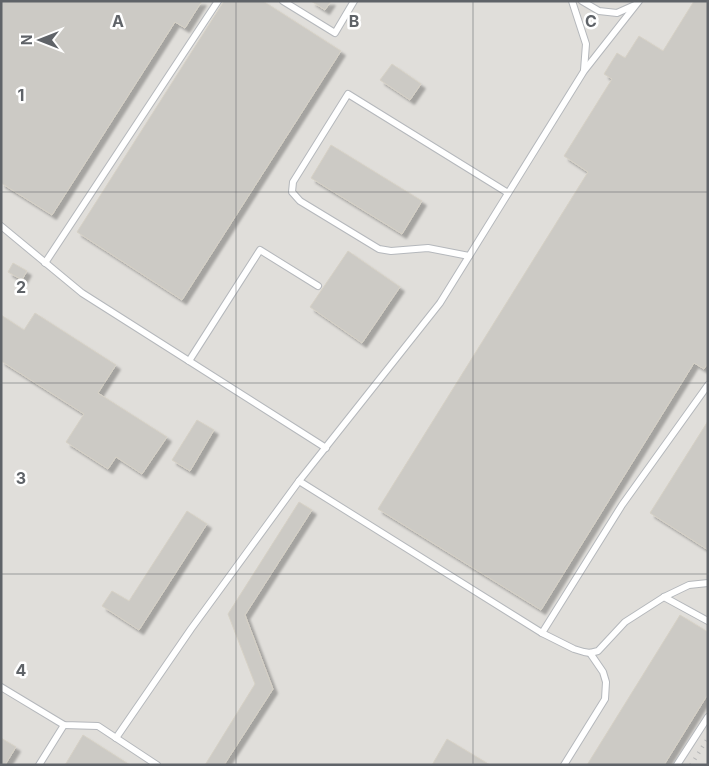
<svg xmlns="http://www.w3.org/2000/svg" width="709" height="766" viewBox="0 0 709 766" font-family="Inter,sans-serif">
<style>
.industrial{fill:#e0deda}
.building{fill:#cccac5;stroke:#d6d1c6;filter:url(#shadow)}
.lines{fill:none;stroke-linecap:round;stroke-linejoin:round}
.service-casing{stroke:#b5b8bc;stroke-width:8}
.service{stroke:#fff;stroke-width:6}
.rail{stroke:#b6b7b8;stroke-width:4;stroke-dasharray:1 6;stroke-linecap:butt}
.grid{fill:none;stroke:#5f6368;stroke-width:1;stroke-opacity:0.55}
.grid-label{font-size:16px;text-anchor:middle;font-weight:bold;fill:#5f6368;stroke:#fff;stroke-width:5;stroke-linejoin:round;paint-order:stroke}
</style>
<defs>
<filter id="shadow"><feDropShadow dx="4.5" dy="4.5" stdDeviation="1" flood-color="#0004"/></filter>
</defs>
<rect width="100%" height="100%" fill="#f1efe8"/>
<rect class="industrial" x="1" y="1" width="707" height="764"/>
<g class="building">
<path d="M1,1H202L185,28L175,22L52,215L1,183Z"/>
<path d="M224,1H263L341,51L182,300L77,232Z"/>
<path d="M311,1H331L325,10Z"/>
<path d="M694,1H708V363L704,369L694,363L541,610L378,509L588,172L564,156L612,79L604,74L617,53L625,58L639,36L663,51Z"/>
<path d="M392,64L421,84L410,100L380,80Z"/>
<path d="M331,145L422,201L402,234L311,178Z"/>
<path d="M348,251L400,287L362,343L310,307Z"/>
<path d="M13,263L27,271L22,280L8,272Z"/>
<path d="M35,313L116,365L98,393L167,437L142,474L116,457L108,469L66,442L84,414L1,361V315L24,330Z"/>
<path d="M197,420L214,430L190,471L172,460Z"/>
<path d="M708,421V550L650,513Z"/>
<path d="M299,502L312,510L245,615L273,689L224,765H205L255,684L228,614Z"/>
<path d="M187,511L207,524L139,630L102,606L112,591L129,601Z"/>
<path d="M680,615L708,632V694L664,765H587Z"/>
<path d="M83,735L130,765H65Z"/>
<path d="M1,738L16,747L5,765H1Z"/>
<path d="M447,739L490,765H432Z"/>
</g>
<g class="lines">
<defs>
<g id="service">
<path d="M283,1L335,33L354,1"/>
<path d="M572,1L586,44L584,70"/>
<path d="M582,1L599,11L617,13L635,5"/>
<path d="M1,226L82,293L326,448"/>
<path d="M469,256L428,248L391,251L379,249L300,201L292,192L293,182L348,94L508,193"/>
<path d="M45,263L218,1"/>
<path d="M189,361L260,250L318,286"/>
<path d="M299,481L542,633L574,649L584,652L590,653L598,651L625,622L664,597L689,585L708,583"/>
<path d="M664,597L708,621"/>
<path d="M542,633L622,505L708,385"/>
<path d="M1,687L64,725L98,726L157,765"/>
<path d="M116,738L191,629L299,481L440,303L584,71L639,1"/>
<path d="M39,765L64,725"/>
<path d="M564,765L605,699L606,682L603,672L590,653"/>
<path d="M677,765L708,717"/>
</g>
</defs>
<use href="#service" class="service-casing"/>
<use href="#service" class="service"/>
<path class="rail" d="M691,765L708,738"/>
</g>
<path class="grid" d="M236,1V765M473,1V765M1,192H708M1,383H708M1,574H708"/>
<g class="grid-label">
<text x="118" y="27">A</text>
<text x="354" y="27">B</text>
<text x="591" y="27">C</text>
<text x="21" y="101">1</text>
<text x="21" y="293">2</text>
<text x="21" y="484">3</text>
<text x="21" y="676">4</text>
</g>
<rect width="709" height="766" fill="none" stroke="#5f6368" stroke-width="5"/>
<g transform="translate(40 40) rotate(270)" stroke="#ffffff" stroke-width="4" paint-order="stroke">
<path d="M0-4L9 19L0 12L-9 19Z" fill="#5f6368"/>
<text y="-8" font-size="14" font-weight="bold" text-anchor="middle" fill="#5f6368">N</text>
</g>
</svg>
